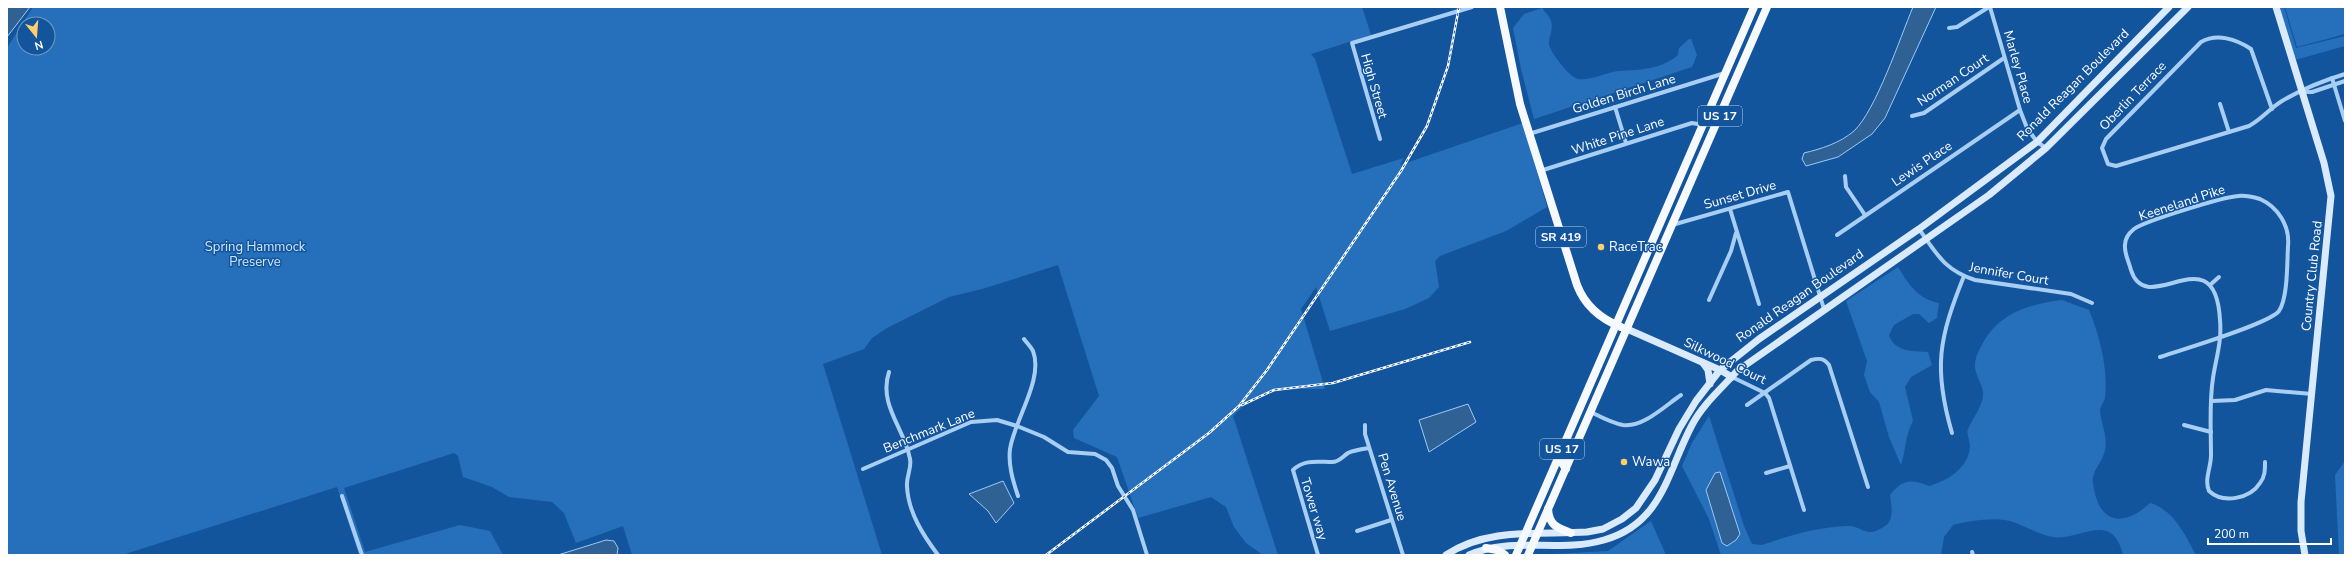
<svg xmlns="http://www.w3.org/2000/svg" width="2352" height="562" viewBox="0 0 2352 562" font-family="'Nunito Sans',sans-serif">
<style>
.green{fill:#2670bb;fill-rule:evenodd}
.water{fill:#306195;stroke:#9bcaf7}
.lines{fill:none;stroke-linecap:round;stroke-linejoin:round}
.street{stroke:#a9cef4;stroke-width:4}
.secondary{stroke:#d9eafd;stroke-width:7}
.primary{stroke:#f6faff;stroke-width:8}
.rail-casing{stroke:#fff;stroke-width:2.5}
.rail{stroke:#13559d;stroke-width:1;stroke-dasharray:3;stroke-linecap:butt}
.poi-dot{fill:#ffce6c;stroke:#13559d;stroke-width:1.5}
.labels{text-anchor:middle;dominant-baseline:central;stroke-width:3;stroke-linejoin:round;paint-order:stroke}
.shield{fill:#13559d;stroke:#b8cce2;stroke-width:1}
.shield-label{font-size:12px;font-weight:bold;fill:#fff}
.street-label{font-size:13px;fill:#fff;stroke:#13559d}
.park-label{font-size:13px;fill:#d1e7fe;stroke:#13559d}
.poi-label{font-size:13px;fill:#fff;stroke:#13559d;text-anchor:start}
</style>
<rect width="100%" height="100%" fill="#13559d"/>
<g class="green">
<path d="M33,7H1362L1371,35L1311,54L1315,59L1352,174L1404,158L1400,165L1523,123L1547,207L1506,231L1440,256L1435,261L1439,287L1429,298L1405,309L1330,331L1316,287L1301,309L1325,389C1287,389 1260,387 1233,416L1278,555H1263L1246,543L1234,527L1226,507L1211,497L1138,518L1117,457L1074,438L1073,430L1099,396L1058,265L982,289L949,297L887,328L872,338L864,349L823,364L882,555H632L623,526L576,543L564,513L552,502L509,497L492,487L463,477L458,456L454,453L344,488L365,552L460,525L490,531L503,555H359L337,487L122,555H7V48ZM24,24H48V48H24Z"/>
<path d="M2278,7H2284L2296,48L2345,36V46L2295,60Z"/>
<path d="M2285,7H2345V34L2297,47Z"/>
<path d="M1542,8C1545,12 1550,17 1551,21C1554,29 1548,37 1549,45C1551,53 1570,78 1578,79C1591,81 1606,72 1620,71C1640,70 1662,69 1678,55L1679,48L1689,39H1691L1697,55L1692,67L1534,119L1521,69L1513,28L1524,14Z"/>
<path d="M1898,267C1909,285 1918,299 1939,303L1937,318L1929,323L1919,314H1913L1894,325L1889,335C1894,352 1913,351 1928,352L1932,365L1911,377L1905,387L1913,421C1905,435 1906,450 1901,465L1889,437L1879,402L1870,392L1864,375L1867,361L1846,301Z"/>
<path d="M2062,300L2089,310C2100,337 2108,368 2105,397C2105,401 2100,406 2100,411C2101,424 2108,436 2105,450C2103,462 2091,471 2093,483C2098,523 2122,529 2150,503C2174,510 2185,535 2196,555H2123C2121,547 2118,537 2109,532C2093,525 2072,540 2053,537C2039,535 2024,525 2010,521C1992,517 1970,521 1953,525L1944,537L1941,555H1721L1709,519L1682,466L1692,443L1709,416L1744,526L1752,544L1762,545C1791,535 1818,527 1848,526C1862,525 1865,540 1885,526C1895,520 1891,504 1890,495C1903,479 1911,479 1929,486C1947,481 1969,468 1970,446C1970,441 1966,433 1968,429C1973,417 1984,405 1983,392C1982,383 1975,375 1975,366C1975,357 1979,350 1983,343C1999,313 2030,304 2062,300ZM1715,473L1719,535L1706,490Z"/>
<path d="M2345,461V555H2339L2335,475Z"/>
<path d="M1651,521L1666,555H1535L1608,551Z"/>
</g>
<g class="water">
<path d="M7,7H30L7,37Z"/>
<path d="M1913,7H1936L1885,118L1872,134L1838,157L1806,166L1802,159L1804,153C1821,149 1840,143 1854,131C1876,110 1900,38 1913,7Z"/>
<path d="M1468,404L1476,422L1429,452L1419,420Z"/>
<path d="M1720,472L1740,534L1736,540L1727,546L1722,543L1706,490L1715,473Z"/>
<path d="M1003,481L1014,503L996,523L988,511L969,494Z"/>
<path d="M606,540L614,541L618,548L617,555H558Z"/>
</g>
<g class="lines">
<g class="street">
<path d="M1990,7L2020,110L2027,128L2037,142L2046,148"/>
<path d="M1949,28L1957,27L1989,7"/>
<path d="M2332,78L2345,121"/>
<path d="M2303,92H2312L2345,81"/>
<path d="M2220,104L2229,132"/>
<path d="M1615,107L1626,143"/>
<path d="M2272,109L2251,49C2236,39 2217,33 2201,42L2106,139L2102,148L2108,164L2116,166L2249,126C2262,119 2270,108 2282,101C2302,89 2322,81 2345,74"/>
<path d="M1912,116L1924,113L2004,58"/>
<path d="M1529,134L1725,73"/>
<path d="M1380,139L1352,43L1472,7"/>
<path d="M1540,171L1692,123L1703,125"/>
<path d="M1845,176L1846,187L1865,215"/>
<path d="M1730,209L1759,304"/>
<path d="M1672,225L1788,192L1824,309"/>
<path d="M1919,229C1937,254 1944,270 1975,280L2071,294L2092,303"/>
<path d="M1837,235L2020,110"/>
<path d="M2210,285L2219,277"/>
<path d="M1709,300L1731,251L1736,233"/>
<path d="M2160,357C2181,350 2269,324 2279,311C2288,297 2287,263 2288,246C2290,226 2278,207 2260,199C2253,197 2245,195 2238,196C2223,197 2145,221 2134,229C2129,233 2125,239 2125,245C2124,253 2129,262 2131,270C2147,321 2215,232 2220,320C2222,341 2216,358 2213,378C2209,403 2211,430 2211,455C2211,468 2204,479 2209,491C2223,504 2250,499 2260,483C2265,477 2265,470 2265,462"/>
<path d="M889,372C878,405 905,429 910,459C912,468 906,477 907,486C908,512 923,535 938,555"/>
<path d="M1732,377L1765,393L1769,398L1804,510"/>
<path d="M2212,401L2235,400L2266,390L2312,394"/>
<path d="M1747,405L1811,360C1819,358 1824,358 1829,365L1868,487"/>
<path d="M1591,412C1601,417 1612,423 1623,425C1643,428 1666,405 1681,395"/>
<path d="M1365,425V434L1403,555"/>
<path d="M2184,425L2211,432"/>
<path d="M1952,433C1933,368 1939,338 1964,276"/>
<path d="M863,469L971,422L997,420L1017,426L1044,437L1068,452L1095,454L1106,460L1112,468L1118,486L1133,510L1147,555"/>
<path d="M1766,473L1790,466"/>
<path d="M342,496L362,555"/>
<path d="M1018,496C1013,481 1008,465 1010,449C1014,421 1044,379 1033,351C1031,347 1027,343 1024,339"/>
<path d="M1357,531L1391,520"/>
<path d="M1972,552L1973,555"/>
<path d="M1318,555L1293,470C1304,459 1318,462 1332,462C1339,462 1342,457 1348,453C1354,450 1362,449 1369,448"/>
</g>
<g class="secondary">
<path d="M2276,7L2324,163L2331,196L2301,502V531L2305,555"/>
<path d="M1627,329L1720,370L1732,377"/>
<path d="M1703,363L1708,370L1710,384"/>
<path d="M1446,555C1488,527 1540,535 1587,532L1603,529L1622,519L1636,508L1655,480L1679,429L1696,401L1720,370L1759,339L1919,229L2037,142L2169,7"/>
<path d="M1469,555C1511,536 1560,553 1604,540C1663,523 1667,472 1692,425C1703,404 1722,388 1737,371L1989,195L2046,148L2188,7"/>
</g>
<g class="primary">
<path d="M1500,7L1520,104L1577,285C1585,306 1601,319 1621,327"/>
<path d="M1564,443L1569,447L1562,463L1566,469"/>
<path d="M1548,509C1549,525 1557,528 1571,533"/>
<path d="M1486,548L1497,550L1505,555"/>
<path d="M1516,555L1754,7"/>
<path d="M1528,555L1767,7"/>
</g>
<defs>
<g id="rail">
<path d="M1242,405L1274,390L1333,383L1470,342"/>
<path d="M1046,555L1209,433L1239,406L1267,370L1401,171L1427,126L1448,66L1459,7"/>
</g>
</defs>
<use href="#rail" class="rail-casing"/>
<use href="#rail" class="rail"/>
</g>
<g class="poi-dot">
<circle cx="1601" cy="247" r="4"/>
<circle cx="1624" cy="462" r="4"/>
</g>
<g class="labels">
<g class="shield">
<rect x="1698" y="106" width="44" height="20" rx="3"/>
<rect x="1536" y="227" width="50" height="20" rx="3"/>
<rect x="1540" y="439" width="44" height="20" rx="3"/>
</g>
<g class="shield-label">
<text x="1720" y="116">US 17</text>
<text x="1561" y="237">SR 419</text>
<text x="1562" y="449">US 17</text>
</g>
<g class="street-label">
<text transform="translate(2018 67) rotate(74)">Marley Place</text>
<text transform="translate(1953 80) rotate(-34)">Norman Court</text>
<text transform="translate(2073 85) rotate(-45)">Ronald Reagan Boulevard</text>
<text transform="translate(1374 86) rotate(74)">High Street</text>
<text transform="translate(1624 94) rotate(-17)">Golden Birch Lane</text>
<text transform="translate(2133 96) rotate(-46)">Oberlin Terrace</text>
<text transform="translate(1618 136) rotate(-18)">White Pine Lane</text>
<text transform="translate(1922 164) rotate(-34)">Lewis Place</text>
<text transform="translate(1740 195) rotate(-16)">Sunset Drive</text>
<text transform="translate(2182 203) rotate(-18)">Keeneland Pike</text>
<text transform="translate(2009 274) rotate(10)">Jennifer Court</text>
<text transform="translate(2312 276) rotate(-84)">Country Club Road</text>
<text transform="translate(1800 296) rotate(-35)">Ronald Reagan Boulevard</text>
<text transform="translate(1725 361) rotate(26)">Silkwood Court</text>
<text transform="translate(929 431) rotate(-22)">Benchmark Lane</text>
<text transform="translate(1392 487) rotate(73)">Pen Avenue</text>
<text transform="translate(1314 509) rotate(73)">Tower way</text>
</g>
<g class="park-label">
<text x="255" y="247">Spring Hammock<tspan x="255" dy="15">Preserve</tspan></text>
</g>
<g class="poi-label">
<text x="1609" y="247">RaceTrac</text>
<text x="1632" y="462">Wawa</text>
</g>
</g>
<rect width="2352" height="562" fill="none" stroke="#ffffff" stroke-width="16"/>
<g transform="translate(36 36) rotate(163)"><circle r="19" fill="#13559d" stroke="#7199c4"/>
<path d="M0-3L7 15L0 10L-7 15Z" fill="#ffce6c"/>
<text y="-6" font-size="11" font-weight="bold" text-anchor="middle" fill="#ffffff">N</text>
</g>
<path d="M2208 538v6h123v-6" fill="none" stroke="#ffffff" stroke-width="2"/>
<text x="2214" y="538" font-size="12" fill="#ffffff" stroke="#13559d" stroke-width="3" paint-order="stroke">200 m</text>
</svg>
